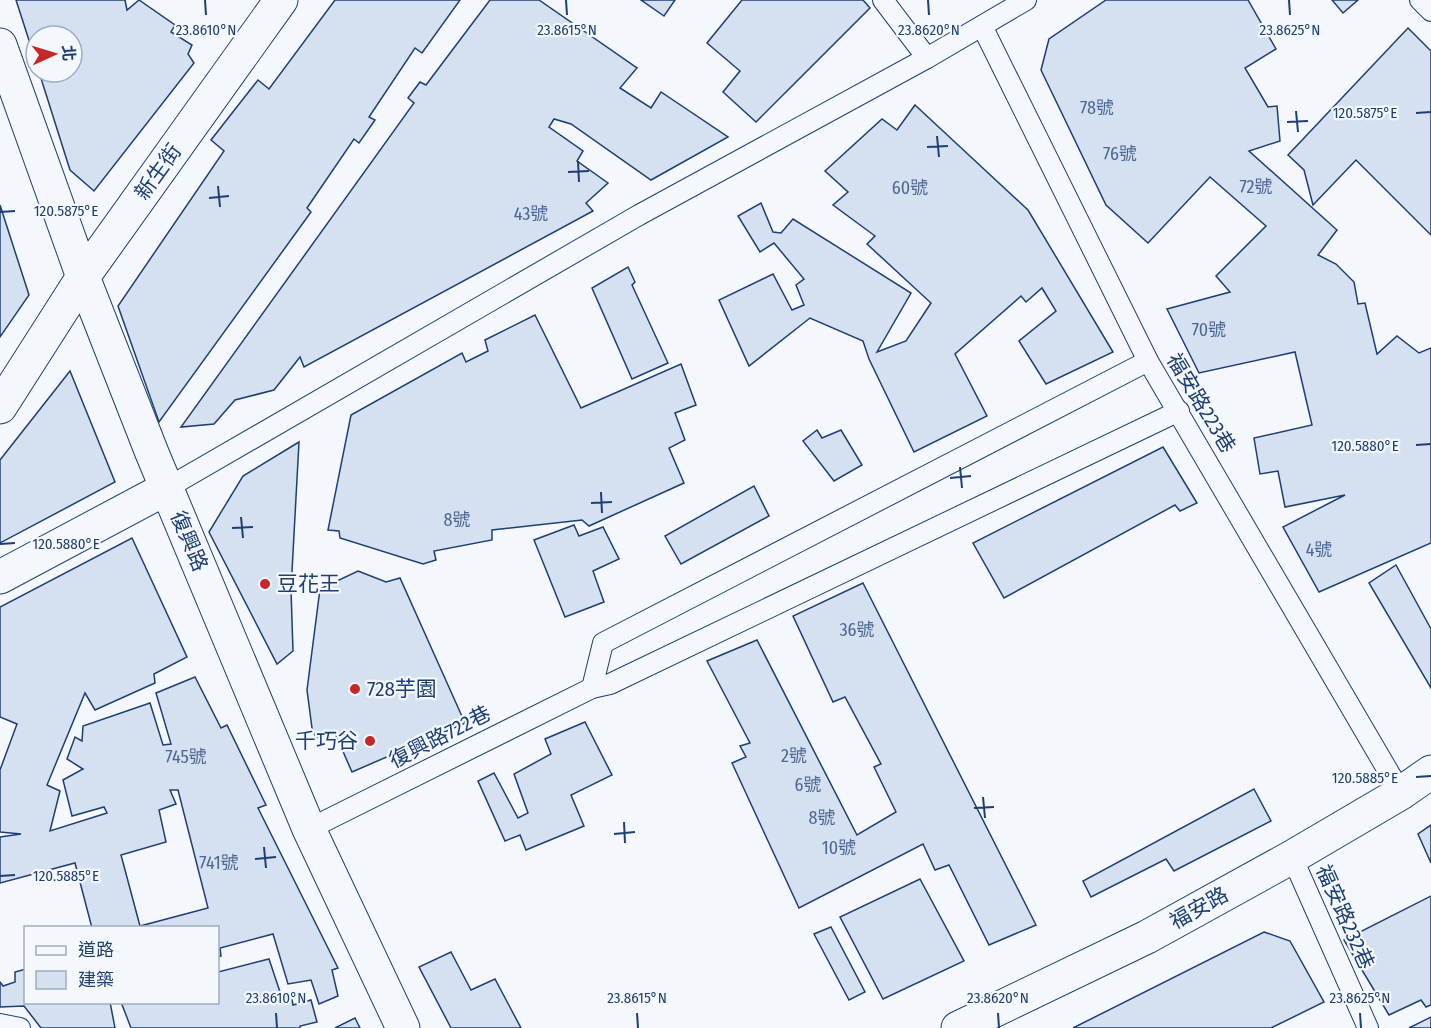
<svg xmlns="http://www.w3.org/2000/svg" width="1431" height="1028" viewBox="0 0 1431 1028" font-family="'Fira Sans Condensed','Noto Sans TC',sans-serif">
<style>
.building{fill:#d5e0f0;stroke:#1d3f73;stroke-width:1.5;fill-rule:evenodd}
.lines{fill:none;stroke-linecap:round;stroke-linejoin:round}
.lane-casing{stroke:#1d3f73;stroke-width:22}
.street-casing{stroke:#1d3f73;stroke-width:35}
.secondary-casing{stroke:#1d3f73;stroke-width:35}
.lane{stroke:#f4f7fb;stroke-width:20}
.street{stroke:#f4f7fb;stroke-width:33}
.secondary{stroke:#f4f7fb;stroke-width:33}
.ticks{fill:none;stroke:#1d3f73;stroke-width:2}
.poi-dot{fill:#c62828;stroke:#f4f7fb;stroke-width:2}
.labels{text-anchor:middle;dominant-baseline:central;stroke-width:4.5;stroke-linejoin:round;paint-order:stroke}
.number-label{font-size:18px;fill:#4b6792}
.street-label{font-size:21px;fill:#1d3f73;stroke:#f4f7fb}
.poi-label{font-size:21px;fill:#1d3f73;stroke:#f4f7fb;text-anchor:start}
.ticks-label{font-size:15px;text-anchor:middle;fill:#1d3f73;stroke:#f4f7fb;stroke-width:4.5;stroke-linejoin:round;paint-order:stroke}
</style>
<rect width="100%" height="100%" fill="#f4f7fb"/>
<g class="building">
<path d="M16,0H125L127,10L139,0L175,25L171,32L192,45L188,54L194,63L94,191L70,170L39,72H72V36H36V62Z"/>
<path d="M335,0H460L422,53L415,48L369,117L375,120L359,143L354,139L307,208L311,212L159,422L118,306L224,151L211,140L258,80L269,89Z"/>
<path d="M490,0H539L637,68L620,88L651,108L661,92L728,137L651,180L571,124L554,119L549,127L583,151L577,161L608,183L586,203L593,211L304,367L300,357L274,390L235,400L214,424L181,427L414,103L408,98L420,82L426,85Z"/>
<path d="M641,0H675L664,16Z"/>
<path d="M742,0H863L870,8L756,122L723,92L740,71L707,43Z"/>
<path d="M1106,0H1248L1276,49L1245,68L1268,107L1277,106L1280,141L1249,151L1337,230L1318,255L1336,264L1354,282L1358,304L1365,303L1377,354L1397,336L1419,353L1431,348V543L1319,592L1283,527L1345,495L1285,507L1278,471L1260,474L1254,438L1312,425L1295,352L1199,373L1167,309L1230,292L1216,276L1266,226L1210,177L1148,243L1106,205L1041,70L1049,39Z"/>
<path d="M1332,0H1358L1343,13Z"/>
<path d="M1408,28L1431,51V235L1356,160L1313,205L1304,170L1288,155Z"/>
<path d="M915,105L1028,210L1113,352L1046,384L1019,341L1056,311L1042,288L1026,302L1021,296L955,354L987,416L914,452L869,359L863,341L810,318L749,366L719,300L773,274L792,310L804,305L796,285L804,279L774,243L760,252L738,216L761,203L773,232L781,233L793,219L911,293L877,352L906,341L931,303L867,244L875,236L833,205L848,192L825,171L882,119L897,130Z"/>
<path d="M0,205L29,295L0,337Z"/>
<path d="M628,267L635,282L632,285L668,363L632,379L592,288Z"/>
<path d="M535,315L581,408L681,364L696,405L675,413L685,440L669,448L684,483L589,526L582,520L492,530V540L434,551L436,560L423,564L340,538L339,531L328,530L351,415L462,353L466,362L488,351L485,340Z"/>
<path d="M70,371L115,482L0,543V460Z"/>
<path d="M817,430L822,438L841,430L862,465L834,481L803,441Z"/>
<path d="M299,442L291,590L293,651L277,664L209,532L243,476Z"/>
<path d="M1163,447L1197,503L1180,511L1175,505L1004,598L973,543Z"/>
<path d="M754,486L769,516L681,564L665,536Z"/>
<path d="M574,525L579,536L603,527L619,559L593,571L604,602L565,617L534,540Z"/>
<path d="M132,538L187,657L154,674L155,683L95,710L85,693L47,785L60,791L50,831L107,813L104,807L72,816L63,780L83,769L67,759L75,737L82,741L83,726L150,703L163,745L171,744L156,693L195,677L221,728L227,725L266,805L258,808L338,968L332,970L338,996L319,1004L311,980L288,984L273,934L220,948L221,956L218,957V928H92L75,863L0,883V837L21,834L0,832V770L17,724L0,717V607ZM170,790H178L208,908L140,926L121,855L166,842L159,810L176,804Z"/>
<path d="M1396,565L1431,629V688L1369,583Z"/>
<path d="M358,571L386,582L400,578L465,723L352,772L334,731L316,738L312,728L307,690L320,589Z"/>
<path d="M863,583L1036,925L989,945L949,865L935,870L923,844L799,908L732,763L746,757L740,746L750,743L707,661L757,640L857,835L896,812L874,767L881,764L845,697L833,702L793,616Z"/>
<path d="M585,722L612,775L571,795L584,826L526,850L520,835L505,841L478,781L494,773L518,818L528,813L514,774L551,754L545,739Z"/>
<path d="M1254,789L1271,821L1174,871L1166,859L1091,897L1083,881Z"/>
<path d="M1431,825V863L1418,834Z"/>
<path d="M920,879L964,961L883,999L840,917Z"/>
<path d="M1431,896V1005L1426,1007L1421,1000L1389,1015L1344,940Z"/>
<path d="M831,927L865,992L849,1000L814,934Z"/>
<path d="M1264,932L1290,941L1324,1002L1271,1028H1073Z"/>
<path d="M451,952L471,990L495,979L521,1028H451L419,967Z"/>
<path d="M269,959L281,995L291,994L293,1005L311,1000L317,1022L300,1026V1028H131L121,1002H218V972Z"/>
<path d="M26,969V1002H110L115,1028H41L24,1006L0,1007V982L3,986L15,982V972Z"/>
<path d="M1431,1017V1028H1409Z"/>
<path d="M355,1018L360,1028H335Z"/>
</g>
<g class="lines">
<defs>
<g id="lane">
<path d="M883,0L927,58"/>
<path d="M1420,0L1431,11"/>
<path d="M982,26L1148,361L1401,793"/>
<path d="M167,488L639,215L927,58L1026,0"/>
<path d="M592,688L603,643L1148,361"/>
<path d="M309,829L592,688L610,684L1179,411"/>
<path d="M1292,857L1368,1028"/>
<path d="M0,1024L20,1028"/>
</g>
<g id="street">
<path d="M0,407L83,277L281,0"/>
<path d="M0,577L167,488"/>
<path d="M958,1028L1147,937L1292,857L1401,793L1431,772"/>
</g>
<path id="secondary" d="M0,45L83,277L152,453L309,829L403,1028"/>
</defs>
<use href="#lane" class="lane-casing"/>
<use href="#street" class="street-casing"/>
<use href="#secondary" class="secondary-casing"/>
<use href="#lane" class="lane"/>
<use href="#street" class="street"/>
<use href="#secondary" class="secondary"/>
</g>
<path class="ticks" d="M205,0L206,15M566,0L567,15M928,0L929,15M1289,0L1290,15M1296,111L1298,132M1416,113L1431,112M1287,122L1308,121M937,136L939,157M927,147L948,146M578,161L579,182M568,172L589,171M218,186L220,207M209,198L229,196M0,212L15,211M1416,445L1431,444M960,467L962,488M950,478L971,476M601,492L602,513M591,503L612,502M241,517L243,538M232,528L253,527M0,544L15,543M1416,777L1431,776M983,797L985,818M974,808L994,807M624,822L625,843M614,834L635,832M264,847L266,868M255,859L276,857M0,876L15,875M276,1013L277,1028M637,1013L638,1028M998,1013L999,1028M1360,1013L1361,1028"/>
<g class="poi-dot">
<circle cx="265" cy="584" r="6"/>
<circle cx="355" cy="689" r="6"/>
<circle cx="370" cy="741" r="6"/>
</g>
<g class="labels">
<g class="number-label">
<text x="1097" y="108">78號</text>
<text x="1120" y="154">76號</text>
<text x="1256" y="187">72號</text>
<text x="910" y="188">60號</text>
<text x="531" y="214">43號</text>
<text x="1209" y="330">70號</text>
<text x="457" y="520">8號</text>
<text x="1319" y="550">4號</text>
<text x="857" y="630">36號</text>
<text x="794" y="756">2號</text>
<text x="186" y="757">745號</text>
<text x="808" y="785">6號</text>
<text x="822" y="818">8號</text>
<text x="839" y="848">10號</text>
<text x="219" y="863">741號</text>
</g>
<g class="street-label">
<text transform="translate(158 172) rotate(-54)">新生街</text>
<text transform="translate(1201 403) rotate(59)">福安路223巷</text>
<text transform="translate(189 541) rotate(67)">復興路</text>
<text transform="translate(440 737) rotate(-27)">復興路722巷</text>
<text transform="translate(1199 908) rotate(-29)">福安路</text>
<text transform="translate(1345 917) rotate(66)">福安路232巷</text>
</g>
<g class="poi-label">
<text x="277" y="584">豆花王</text>
<text x="367" y="689">728芋園</text>
<text x="358" y="741" text-anchor="end">千巧谷</text>
</g>
</g>
<g class="ticks-label">
<text x="206" y="35">23.8610°N</text>
<text x="567" y="35">23.8615°N</text>
<text x="929" y="35">23.8620°N</text>
<text x="1290" y="35">23.8625°N</text>
<text x="1365" y="118">120.5875°E</text>
<text x="66" y="216">120.5875°E</text>
<text x="1365" y="451">120.5880°E</text>
<text x="66" y="549">120.5880°E</text>
<text x="1365" y="783">120.5885°E</text>
<text x="66" y="881">120.5885°E</text>
<text x="276" y="1003">23.8610°N</text>
<text x="637" y="1003">23.8615°N</text>
<text x="998" y="1003">23.8620°N</text>
<text x="1360" y="1003">23.8625°N</text>
</g>
<rect x="24" y="926" width="195" height="78" fill="#f4f7fb" stroke="#9eadc5" stroke-width="1.5"/>
<rect x="36" y="946" width="30" height="9" fill="#f4f7fb" stroke="#9eadc5" stroke-width="1.5"/>
<text x="78" y="956" font-size="18" fill="#1d3f73">道路</text>
<rect x="36" y="971" width="30" height="18" fill="#d5e0f0" stroke="#9eadc5" stroke-width="1.5"/>
<text x="78" y="986" font-size="18" fill="#1d3f73">建築</text>
<g transform="translate(54 54) rotate(86)"><circle r="28" fill="#f4f7fb" stroke="#9eadc5" stroke-width="1.5"/>
<path d="M0-4.5L10 22L0 15L-10 22Z" fill="#c62828"/>
<text y="-9" font-size="16" font-weight="bold" text-anchor="middle" fill="#1d3f73">北</text>
</g>
</svg>
